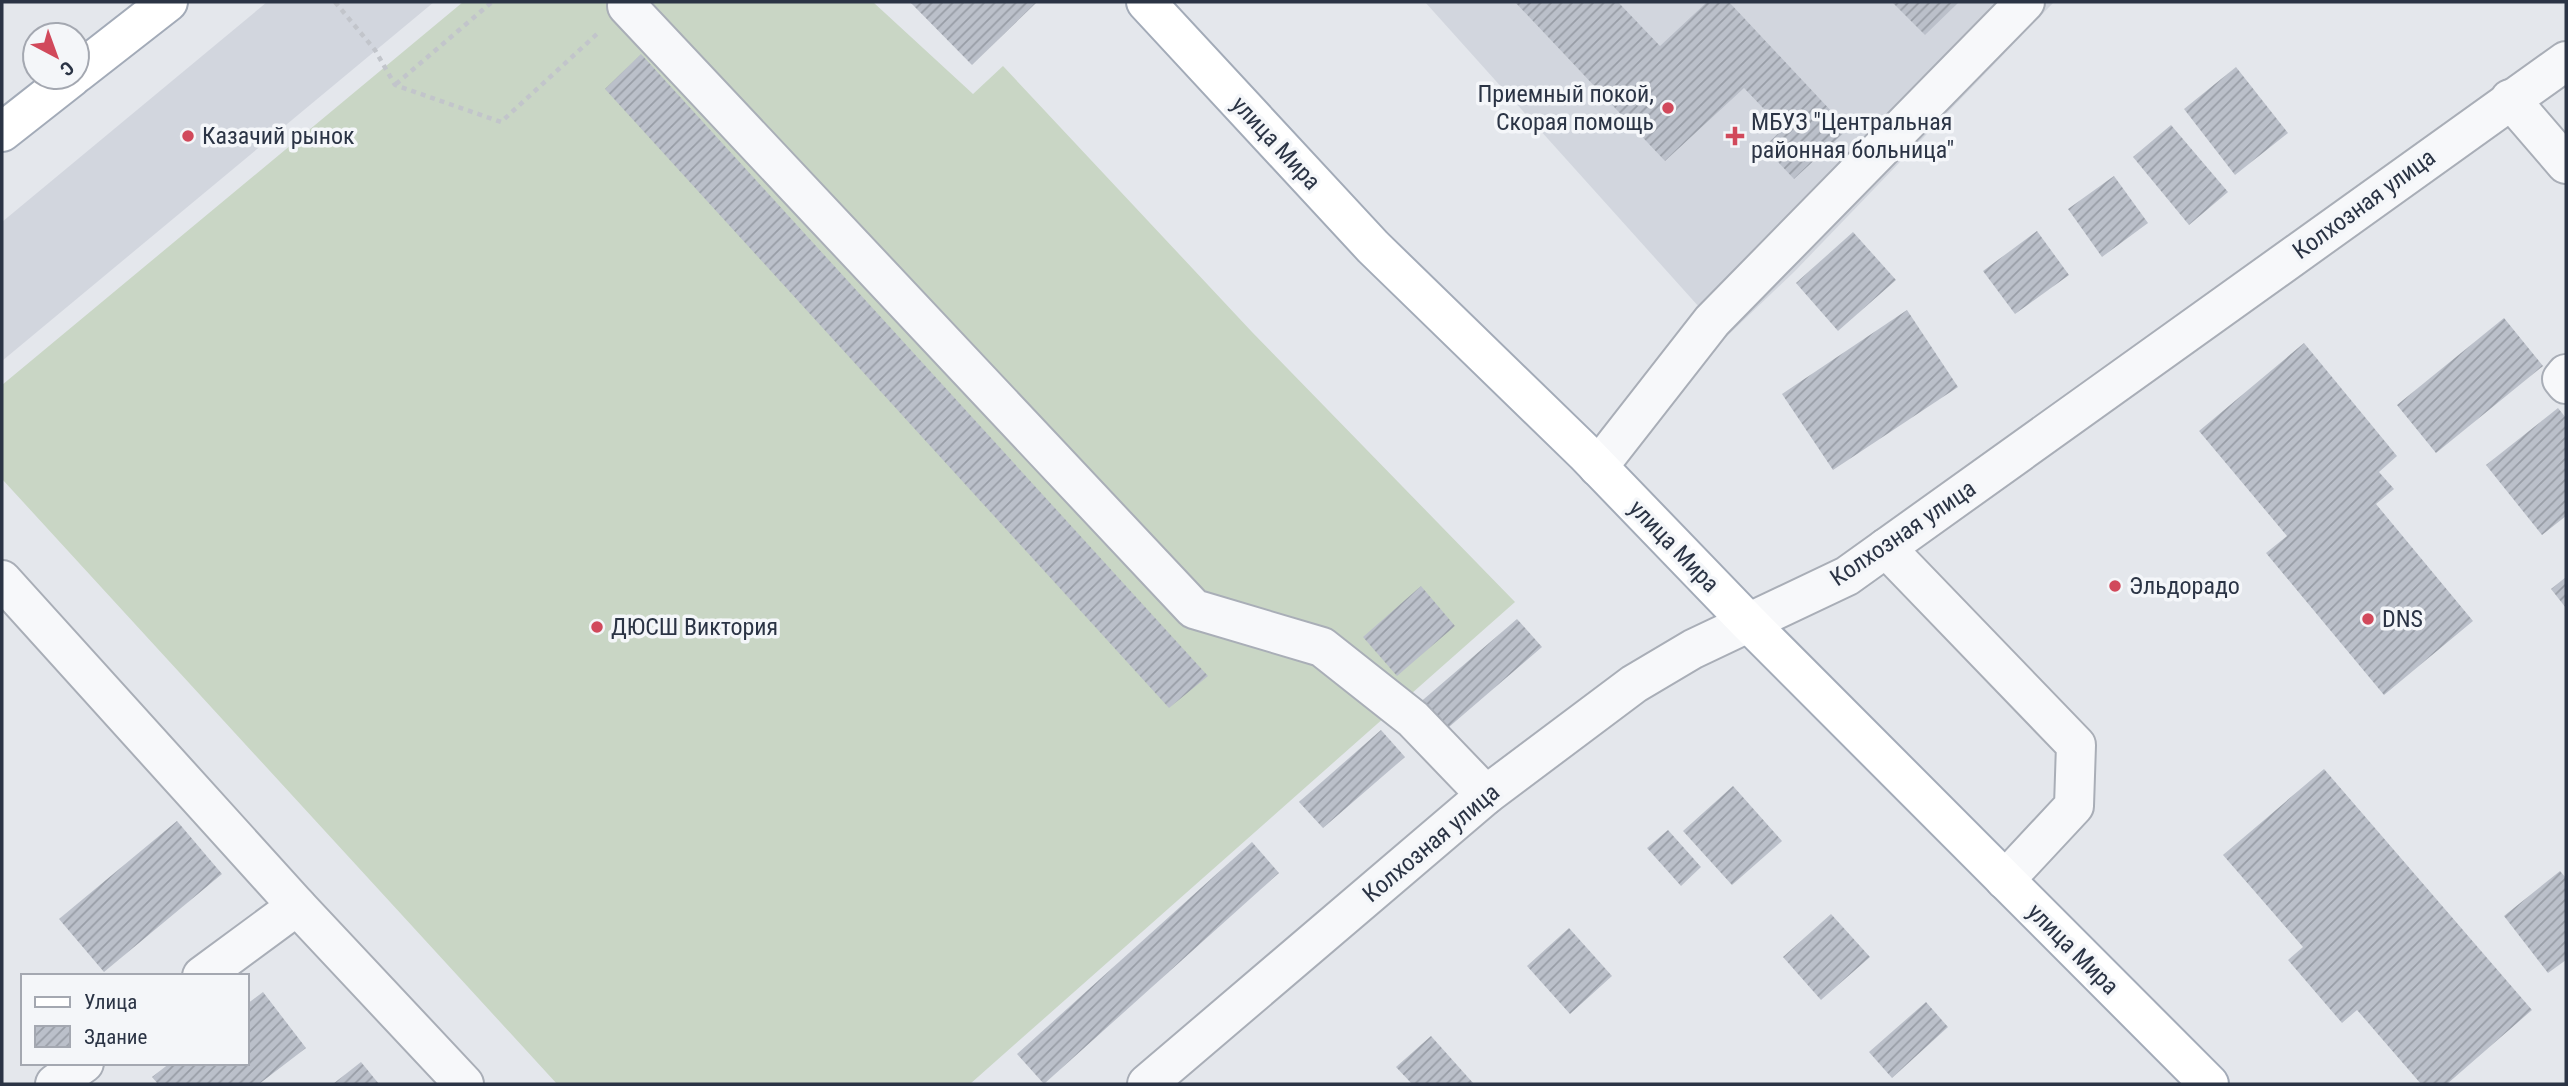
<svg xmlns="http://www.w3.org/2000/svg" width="2568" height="1086" viewBox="0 0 2568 1086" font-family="'Roboto Condensed',sans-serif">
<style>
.built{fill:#d2d6de}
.pitch{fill:#c9d6c5}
.building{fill:url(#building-hatch)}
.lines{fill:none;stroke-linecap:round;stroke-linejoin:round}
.minor-casing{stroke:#a9aeb7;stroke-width:42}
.major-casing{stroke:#a3abb8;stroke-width:42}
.path{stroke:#c2c5cb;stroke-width:4.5;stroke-dasharray:5 5;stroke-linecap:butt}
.minor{stroke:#f7f8fa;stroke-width:38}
.major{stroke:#fff;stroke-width:38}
.poi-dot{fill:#d1495b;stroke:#f4f6f9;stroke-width:2.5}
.labels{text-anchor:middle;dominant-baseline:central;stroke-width:7;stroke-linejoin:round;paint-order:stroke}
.poi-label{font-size:24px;fill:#2b3445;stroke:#f4f6f9;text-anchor:start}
.street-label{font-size:24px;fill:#2b3445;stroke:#f4f6f9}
</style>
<defs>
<pattern id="building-hatch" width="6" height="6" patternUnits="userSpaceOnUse" patternTransform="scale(1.75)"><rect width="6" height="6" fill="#bbc0ca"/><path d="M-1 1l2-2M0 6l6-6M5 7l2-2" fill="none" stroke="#989da6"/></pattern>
</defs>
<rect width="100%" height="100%" fill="#e4e7ec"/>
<g class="built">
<path d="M267,2H434L2,361V222Z"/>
<path d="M1425,2H2054L1795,271L1726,337Z"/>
</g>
<path class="pitch" d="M463,2H873L973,94L1003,66L1252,332L1515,602L970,1084H557L2,479V385Z"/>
<g class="building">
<path d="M910,2H1037L972,65Z"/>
<path d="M1515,2H1618L1660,46L1707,2H1729L1848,129L1794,179L1764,147L1783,129L1744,88L1665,161Z"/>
<path d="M1892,2H1959L1925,35Z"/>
<path d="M641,54L1208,676L1169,708L605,89Z"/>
<path d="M2236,67L2288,133L2235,175L2184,109Z"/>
<path d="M2171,125L2228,192L2189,225L2133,157Z"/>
<path d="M2114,176L2148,223L2102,257L2068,209Z"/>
<path d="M2037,231L2069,275L2015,314L1983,271Z"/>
<path d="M1853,232L1896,280L1838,331L1796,283Z"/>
<path d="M1907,310L1958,387L1833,470L1782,394Z"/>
<path d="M2504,318L2543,366L2436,453L2397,405Z"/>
<path d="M2304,343L2397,456L2379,472L2394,489L2376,504L2473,621L2384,695L2266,553L2287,536L2199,431Z"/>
<path d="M2558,408L2566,418V516L2542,535L2486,465Z"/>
<path d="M2566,577V608L2551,589Z"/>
<path d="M1421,586L1455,626L1397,676L1363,637Z"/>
<path d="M1517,619L1542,647L1442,733L1417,705Z"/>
<path d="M1381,730L1405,757L1323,828L1299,802Z"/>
<path d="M2324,769L2532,1010L2447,1084H2421L2357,1010L2342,1023L2288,960L2303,947L2223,855Z"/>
<path d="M1733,786L1782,841L1732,885L1683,831Z"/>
<path d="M177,821L222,874L104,972L59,919Z"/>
<path d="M1668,830L1701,867L1681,886L1647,848Z"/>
<path d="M1252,842L1279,873L1044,1084L1017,1054Z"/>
<path d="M2560,871L2566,878V960L2548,973L2504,916Z"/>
<path d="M1831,914L1870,957L1821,1000L1783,957Z"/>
<path d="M1569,928L1612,976L1570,1014L1527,966Z"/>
<path d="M263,992L306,1048L259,1084H158L152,1077L170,1063H247V1004Z"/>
<path d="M1926,1002L1948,1027L1892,1078L1869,1052Z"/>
<path d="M1431,1036L1474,1084H1412L1396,1067Z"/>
<path d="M361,1062L379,1084H333Z"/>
</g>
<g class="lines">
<defs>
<g id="minor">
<path d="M627,6L1194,609L1322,647L1413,719L1486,795"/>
<path d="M2510,99L2566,164"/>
<path d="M2566,374L2562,379L2566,384"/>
<path d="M1598,467L1712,321L2025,2"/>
<path d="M1886,548L2076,745L2074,806L2005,880"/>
<path d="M2,580L297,906L464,1084"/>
<path d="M202,976L297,906"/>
<path d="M55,1084L84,1063"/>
<path d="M1147,1084L1486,795L1634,684L1693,649L1847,576L2566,61"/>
</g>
<g id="major">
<path d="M1146,2L1373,247L1585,453L1748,622L2209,1084"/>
<path d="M77,73L168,2"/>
<path d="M2,132L72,77"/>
</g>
</defs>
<use href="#minor" class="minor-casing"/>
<use href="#major" class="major-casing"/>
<g class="path">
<path d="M335,2L375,50L395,85L501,122L597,34"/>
<path d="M396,84L492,2"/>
</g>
<use href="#minor" class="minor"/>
<use href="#major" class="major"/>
</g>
<g class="poi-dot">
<circle cx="1668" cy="108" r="7"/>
<circle cx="188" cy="136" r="7"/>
<path d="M1731.5 125.5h7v7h7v7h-7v7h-7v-7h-7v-7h7z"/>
<circle cx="2115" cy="586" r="7"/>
<circle cx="2368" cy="619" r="7"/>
<circle cx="597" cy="627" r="7"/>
</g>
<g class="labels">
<g class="poi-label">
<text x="1654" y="94" text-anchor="end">Приемный покой,<tspan x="1654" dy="28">Скорая помощь</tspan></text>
<text x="1751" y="122">МБУЗ "Центральная<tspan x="1751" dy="28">районная больница"</tspan></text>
<text x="202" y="136">Казачий рынок</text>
<text x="2129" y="586">Эльдорадо</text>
<text x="2382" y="619">DNS</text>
<text x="611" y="627">ДЮСШ Виктория</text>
</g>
<g class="street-label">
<text transform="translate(1276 143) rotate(47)">улица Мира</text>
<text transform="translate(2364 204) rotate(-36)">Колхозная улица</text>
<text transform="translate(1903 533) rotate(-34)">Колхозная улица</text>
<text transform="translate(1674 546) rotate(46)">улица Мира</text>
<text transform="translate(1431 843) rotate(-40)">Колхозная улица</text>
<text transform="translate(2073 949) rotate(45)">улица Мира</text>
</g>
</g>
<rect width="2568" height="1086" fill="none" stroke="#2b3445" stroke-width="7"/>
<rect x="21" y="974" width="228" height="91" fill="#f4f6f9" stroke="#a4a8b1" stroke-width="2"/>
<rect x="35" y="997" width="35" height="10" fill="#ffffff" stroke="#a4a8b1" stroke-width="2"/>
<text x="84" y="1009" font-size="21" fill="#2b3445">Улица</text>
<rect x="35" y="1026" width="35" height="21" fill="url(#building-hatch)" stroke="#a4a8b1" stroke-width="2"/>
<text x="84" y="1044" font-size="21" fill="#2b3445">Здание</text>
<g transform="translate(56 56) rotate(139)"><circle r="33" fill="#f4f6f9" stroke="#a4a8b1" stroke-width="2"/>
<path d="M0-5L12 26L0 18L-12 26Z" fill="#d1495b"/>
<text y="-10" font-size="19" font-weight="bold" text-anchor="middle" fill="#2b3445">С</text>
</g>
</svg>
